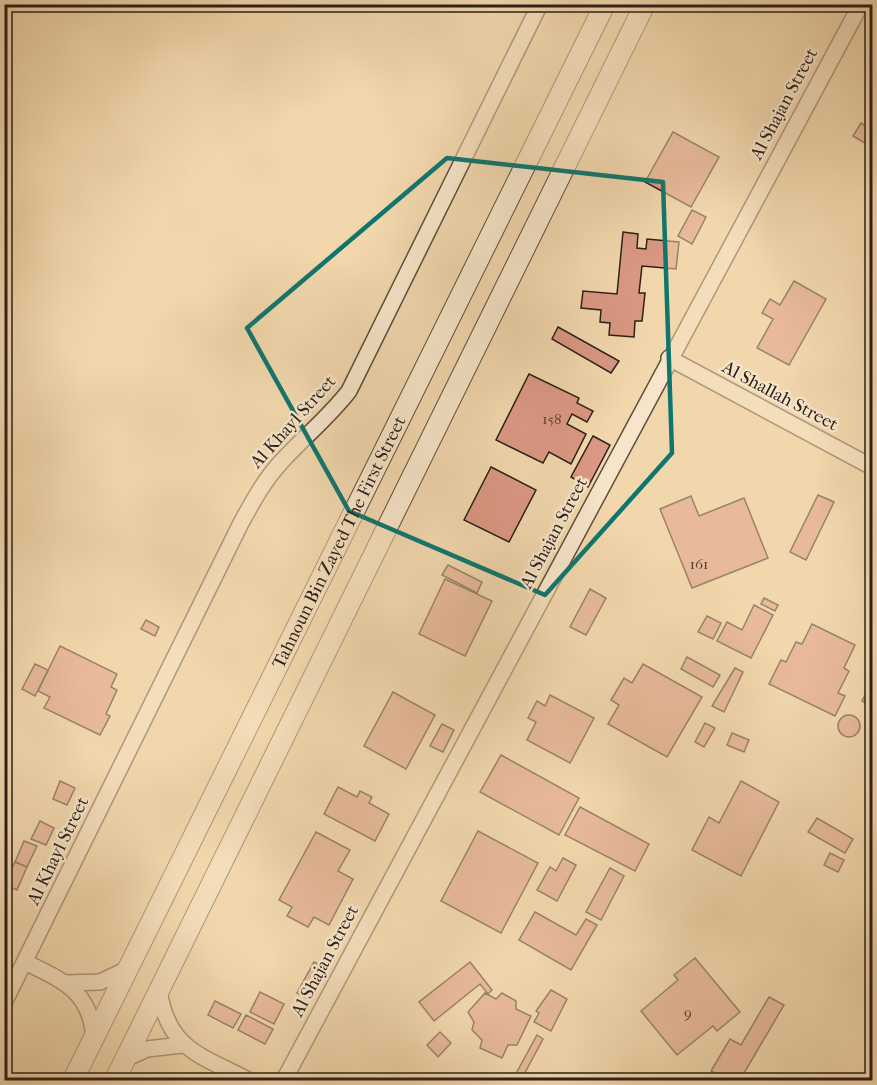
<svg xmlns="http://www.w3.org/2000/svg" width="877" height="1085" viewBox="0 0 877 1085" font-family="'IM FELL French Canon',serif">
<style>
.building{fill:#db9884;stroke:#2b2018;stroke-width:1.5}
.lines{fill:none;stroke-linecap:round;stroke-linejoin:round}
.minor-casing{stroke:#5d4e3d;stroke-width:18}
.tertiary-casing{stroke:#5d4e3d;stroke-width:22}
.minor{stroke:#f7e5ca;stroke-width:15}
.tertiary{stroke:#f7e5ca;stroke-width:20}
.marked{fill:none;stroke:#0f766e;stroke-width:4.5;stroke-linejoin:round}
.labels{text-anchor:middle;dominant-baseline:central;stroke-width:5;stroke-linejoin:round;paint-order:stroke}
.number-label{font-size:15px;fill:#573e33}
.street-label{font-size:18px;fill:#2b2018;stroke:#f7e5ca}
</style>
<rect width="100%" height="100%" fill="#f2d7ad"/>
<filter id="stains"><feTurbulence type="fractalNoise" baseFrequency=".00333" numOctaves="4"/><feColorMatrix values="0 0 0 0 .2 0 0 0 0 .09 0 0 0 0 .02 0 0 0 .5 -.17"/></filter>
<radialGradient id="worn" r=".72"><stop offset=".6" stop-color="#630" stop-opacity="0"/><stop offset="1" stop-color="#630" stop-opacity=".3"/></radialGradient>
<g class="building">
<path d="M861,123L872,130L868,145L853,136Z"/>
<path d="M673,132L719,157L691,207L645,182Z"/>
<path d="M692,210L706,217L692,244L678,236Z"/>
<path d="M623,232L638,234L637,248L646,249L647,239L679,242L676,269L642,266L639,293H645L642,321H635L634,337L609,335L610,323L600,322L601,310L581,308L583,291L617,294Z"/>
<path d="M794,281L826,299L789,365L757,348L773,319L762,313L770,299L780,305Z"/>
<path d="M558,327L619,361L611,373L552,339Z"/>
<path d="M529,374L579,398L577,403L593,411L587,422L572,414L567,424L586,434L571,464L549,452L543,463L496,440Z"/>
<path d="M593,436L610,445L588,487L571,477Z"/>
<path d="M491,467L536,490L509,542L464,520Z"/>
<path d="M818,495L834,502L806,560L790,552Z"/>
<path d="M691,496L699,516L744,498L768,558L692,588L660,509Z"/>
<path d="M448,565L482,582L477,593L442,575Z"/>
<path d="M445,579L492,601L465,656L419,634Z"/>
<path d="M590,589L606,598L586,635L570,627Z"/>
<path d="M764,598L778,605L775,611L761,604Z"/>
<path d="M754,605L773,615L751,658L717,641L727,622L742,630Z"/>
<path d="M707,616L721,623L713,639L698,632Z"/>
<path d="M146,620L159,627L155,636L141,629Z"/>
<path d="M812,624L855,645L844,668L849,671L838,693L845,696L835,716L769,684L781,660L786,662L796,642L802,644Z"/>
<path d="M60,646L117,674L111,687L117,690L106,714L110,716L100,735L44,708L50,697L38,691Z"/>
<path d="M687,657L720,675L713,687L681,669Z"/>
<path d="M35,664L48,670L35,696L22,689Z"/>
<path d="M643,664L702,697L667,757L608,724L619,705L611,700L624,678L632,683Z"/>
<path d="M735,668L743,672L724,712L712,706Z"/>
<path d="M872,682V707L862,701Z"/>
<path d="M393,692L435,715L406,769L364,746Z"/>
<path d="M550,695L594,718L570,763L527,740L536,722L528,718L537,701L545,706Z"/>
<circle cx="849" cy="726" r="11"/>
<path d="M705,723L715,728L704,747L695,742Z"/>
<path d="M442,724L454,730L443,752L430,746Z"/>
<path d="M732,733L749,740L744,752L727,745Z"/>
<path d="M501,755L579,798L559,835L480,792Z"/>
<path d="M60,781L75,788L67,805L53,799Z"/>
<path d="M741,781L779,802L741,876L692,850L709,817L719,823Z"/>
<path d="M338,787L357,797L360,791L372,797L369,803L389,814L375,841L324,814Z"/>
<path d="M580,807L649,844L635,871L565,835Z"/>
<path d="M817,818L853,839L845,853L808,832Z"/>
<path d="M40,821L54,828L46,845L31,839Z"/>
<path d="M478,831L538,863L501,933L441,901Z"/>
<path d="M316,832L350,850L338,871L353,879L329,925L314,917L308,927L287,916L292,907L279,900Z"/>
<path d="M24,841L37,846L27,867L15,862Z"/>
<path d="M830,853L844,860L838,872L824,865Z"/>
<path d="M563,858L576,865L557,901L537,890L550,867L556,871Z"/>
<path d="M15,862L27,867L17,890L10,887L4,900V877L7,878Z"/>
<path d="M610,868L624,876L601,920L586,912Z"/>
<path d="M535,912L576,935L586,919L597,925L571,970L519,940Z"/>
<path d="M695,958L740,1012L717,1031L713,1026L677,1055L641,1011L678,980L674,975Z"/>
<path d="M314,962L328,969L310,1000L297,993Z"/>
<path d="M470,962L492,990L488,994L480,984L434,1021L419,1002Z"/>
<path d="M551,990L567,999L551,1031L534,1022L539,1013L536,1011Z"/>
<path d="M260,992L284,1004L274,1024L250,1012Z"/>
<path d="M485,993L496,999L502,993L516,1001V1009L531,1016L517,1045H508L502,1058L480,1048L482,1040L472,1030L474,1022L468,1012Z"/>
<path d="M769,997L784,1005L740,1080H728L711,1071L730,1039L741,1045Z"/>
<path d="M215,1001L241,1014L233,1028L208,1015Z"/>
<path d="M246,1015L273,1029L265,1044L238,1030Z"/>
<path d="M440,1032L451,1043L438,1057L427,1045Z"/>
<path d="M537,1035L543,1039L521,1080H516L513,1079Z"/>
</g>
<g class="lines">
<defs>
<g id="minor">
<path d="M669,358L872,467"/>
<path d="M25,962C63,981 90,990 94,1038"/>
<path d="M67,983L100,982L130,968"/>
<path d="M159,990C168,1050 201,1055 248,1080"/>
<path d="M4,1003L241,523C253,501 265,479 282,461C304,437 329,417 349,391L540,4"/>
<path d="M125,1059L147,1049L182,1045"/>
<path d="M284,1080L861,4"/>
</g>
<g id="tertiary">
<path id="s1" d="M73,1080L605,4"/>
<path d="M115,1080L645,4"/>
</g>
</defs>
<use href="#minor" class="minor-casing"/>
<use href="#tertiary" class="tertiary-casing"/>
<use href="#minor" class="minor"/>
<use href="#tertiary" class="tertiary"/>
</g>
<path d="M0 0H877V1085H0ZM447,158L663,182L672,453L545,595L349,511L247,328Z" fill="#f2d7ad" fill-opacity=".55" fill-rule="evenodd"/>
<path class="marked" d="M447,158L663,182L672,453L545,595L349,511L247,328Z"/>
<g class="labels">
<g class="number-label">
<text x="552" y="419">158</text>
<text x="699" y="564">161</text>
<text x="688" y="1013">9</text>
</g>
<g class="street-label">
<text transform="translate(784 104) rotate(-62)">Al Shajan Street</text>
<text transform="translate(780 396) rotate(28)">Al Shallah Street</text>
<text transform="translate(293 422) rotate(-48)">Al Khayl Street</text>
<text transform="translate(554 533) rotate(-62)">Al Shajan Street</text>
<text stroke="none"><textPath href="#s1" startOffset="600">Tahnoun Bin Zayed The First Street</textPath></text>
<text transform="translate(58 851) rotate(-64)">Al Khayl Street</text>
<text transform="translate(325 961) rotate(-62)">Al Shajan Street</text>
</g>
</g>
<rect width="877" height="1085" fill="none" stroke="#f2d7ad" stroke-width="24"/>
<rect x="6" y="6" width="865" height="1073" fill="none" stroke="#2b2018" stroke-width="3"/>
<rect x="12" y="12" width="853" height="1061" fill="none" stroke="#2b2018" stroke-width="1.5"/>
<rect width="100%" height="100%" filter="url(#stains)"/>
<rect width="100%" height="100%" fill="url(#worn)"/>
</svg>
